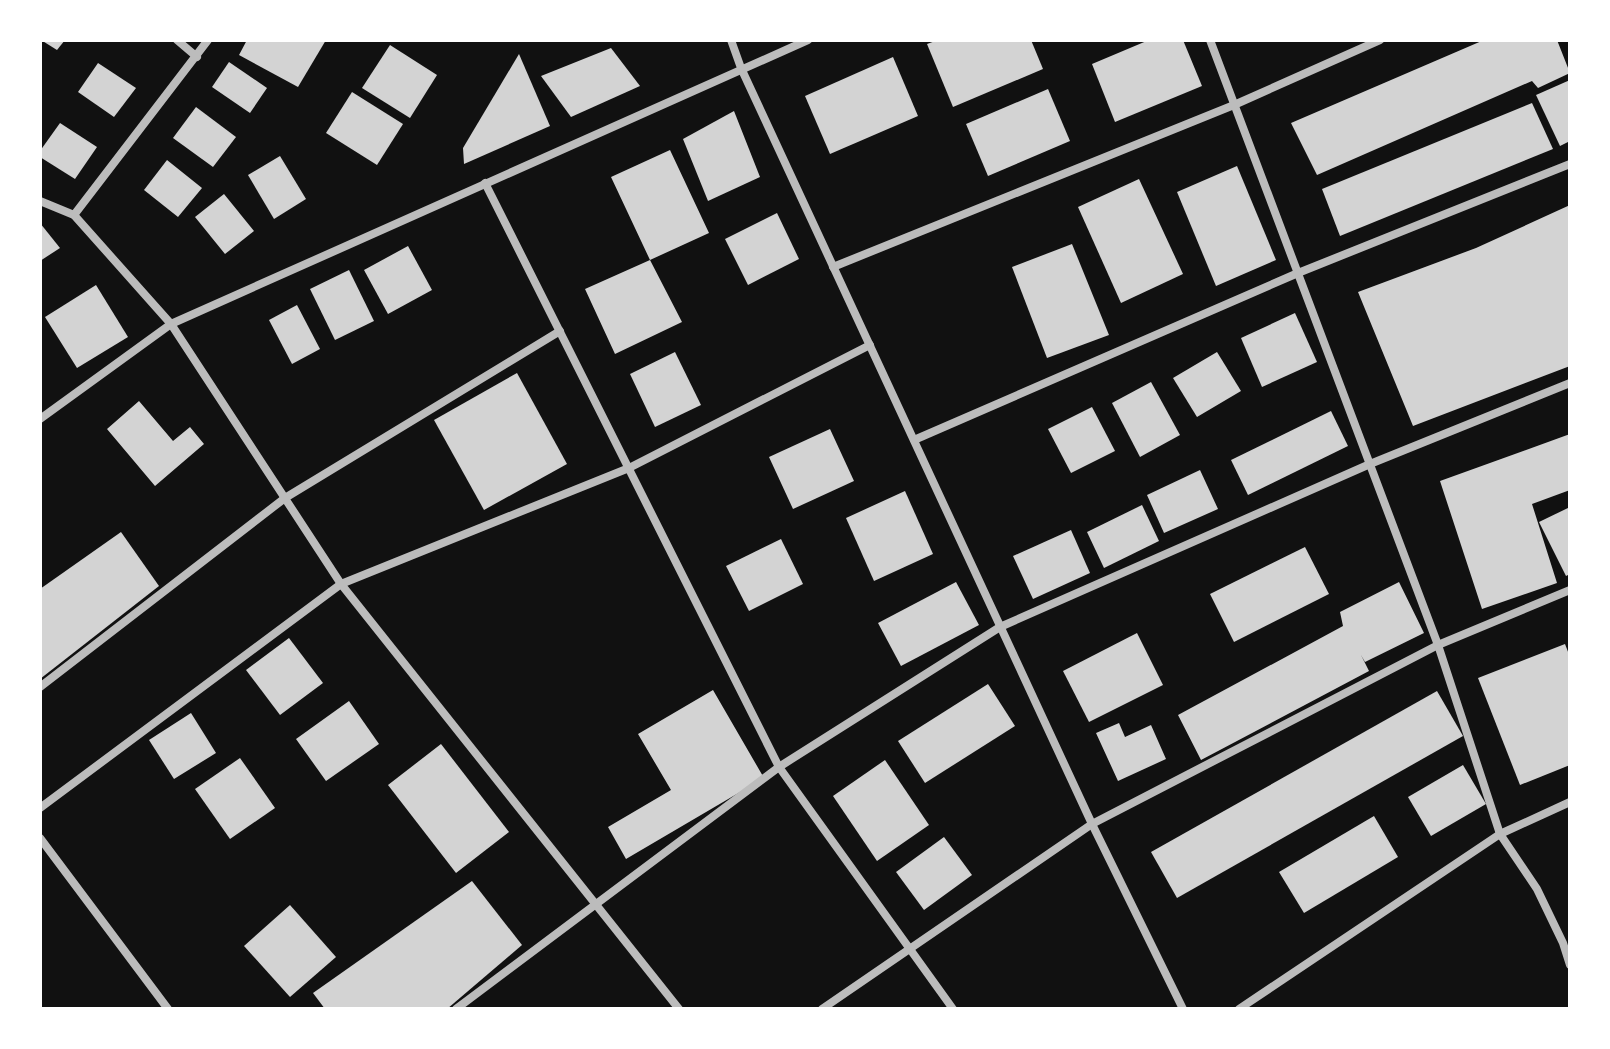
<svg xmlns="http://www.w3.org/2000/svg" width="1610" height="1049" viewBox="0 0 1610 1049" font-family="Quicksand,sans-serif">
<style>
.building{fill:#d3d3d3}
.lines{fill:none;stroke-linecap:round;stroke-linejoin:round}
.minor{stroke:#bcbcbc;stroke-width:8}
</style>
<rect width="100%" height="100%" fill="#111"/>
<g class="building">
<path d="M41,40H65L57,50Z"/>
<path d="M247,40H326L298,87L239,55Z"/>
<path d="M938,40H1031L1043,69L953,107L927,44Z"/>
<path d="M1149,40H1183L1202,86L1115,122L1092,64Z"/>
<path d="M1484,40H1557L1570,73L1538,88L1532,81L1317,175L1291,123Z"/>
<path d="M390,45L437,75L410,118L362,88Z"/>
<path d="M611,48L640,86L571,117L541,76Z"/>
<path d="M519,54L550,126L464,164L463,148Z"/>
<path d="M893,57L918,116L830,154L805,96Z"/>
<path d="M229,62L267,88L250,113L212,87Z"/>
<path d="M98,63L136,88L114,117L78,92Z"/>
<path d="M1570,80V141L1560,146L1536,95Z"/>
<path d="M1048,89L1070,141L988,176L966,124Z"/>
<path d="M352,92L403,124L377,165L326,133Z"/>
<path d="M1532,103L1553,149L1340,236L1322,189Z"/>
<path d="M196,107L236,137L213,167L173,138Z"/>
<path d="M734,111L760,177L708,201L683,139Z"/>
<path d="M60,123L97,147L75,179L40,157V151Z"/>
<path d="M670,150L709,233L650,260L682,322L615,354L585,289L650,260L611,177Z"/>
<path d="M280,156L306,199L274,219L248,175Z"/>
<path d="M167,160L202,188L178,217L144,190Z"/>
<path d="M1237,166L1276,260L1216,286L1177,192Z"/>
<path d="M1139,179L1183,274L1121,303L1078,207Z"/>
<path d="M224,194L254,231L225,254L195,217Z"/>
<path d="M1570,205V366L1413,426L1358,292L1476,248Z"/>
<path d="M777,213L799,259L748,285L725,239Z"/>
<path d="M40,223L60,248L40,261Z"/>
<path d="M1072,244L1109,335L1047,358L1012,267Z"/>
<path d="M408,246L432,290L388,314L364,270Z"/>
<path d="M349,270L374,321L335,340L310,289Z"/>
<path d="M96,285L128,337L77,368L45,317Z"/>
<path d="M297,305L320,349L292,364L269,320Z"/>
<path d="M1295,313L1317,362L1262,387L1241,338Z"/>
<path d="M675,352L701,405L655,427L630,374Z"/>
<path d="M1217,352L1241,391L1197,417L1173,378Z"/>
<path d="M517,373L567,464L484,510L434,420Z"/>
<path d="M1151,382L1180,435L1140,457L1112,403Z"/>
<path d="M139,401L173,441L190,427L204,444L155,486L107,429Z"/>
<path d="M1092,407L1115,451L1071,473L1048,429Z"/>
<path d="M1331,411L1348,446L1248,495L1231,460Z"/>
<path d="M830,429L854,481L793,509L769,457Z"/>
<path d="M1570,434V490L1532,504L1557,583L1482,609L1440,481Z"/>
<path d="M1200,470L1218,509L1164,533L1147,495Z"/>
<path d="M905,491L933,554L874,581L846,518Z"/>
<path d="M1142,505L1159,541L1104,568L1087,532Z"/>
<path d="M1570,507V574L1566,576L1539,522Z"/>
<path d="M1071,530L1090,573L1033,599L1013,556Z"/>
<path d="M121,532L159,586L40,679V589Z"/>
<path d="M781,539L803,584L749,611L726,566Z"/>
<path d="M1305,547L1329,594L1234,642L1210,594Z"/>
<path d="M956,582L979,625L901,666L878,623Z"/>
<path d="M1399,582L1424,633L1365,662L1361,655L1369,671L1201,760L1178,715L1343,626L1340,612Z"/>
<path d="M1137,633L1163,685L1089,722L1063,671Z"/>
<path d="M289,638L323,683L280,715L246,670Z"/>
<path d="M1565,644L1570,657V765L1520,785L1478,678Z"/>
<path d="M988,684L1015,726L925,783L898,741Z"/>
<path d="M713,690L764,778L626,859L608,827L671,790L638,734Z"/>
<path d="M1437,691L1463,736L1177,898L1151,852Z"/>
<path d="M349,701L379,744L326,781L296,739Z"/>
<path d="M191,713L216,753L174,779L149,740Z"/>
<path d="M1119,723L1125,737L1151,725L1166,759L1118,781L1096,733Z"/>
<path d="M441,744L509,832L456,873L388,785Z"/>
<path d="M240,758L275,808L230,839L195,789Z"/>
<path d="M885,760L929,825L877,861L833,796Z"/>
<path d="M1463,765L1486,804L1431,836L1408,797Z"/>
<path d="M1374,816L1398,857L1304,913L1279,872Z"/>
<path d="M944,837L972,875L924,910L896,872Z"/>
<path d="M472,881L522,945L447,1009H325L313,993Z"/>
<path d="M290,905L336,957L290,997L244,946Z"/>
</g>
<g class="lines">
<g class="minor">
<path d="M177,40L197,57"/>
<path d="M731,40L741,68L1092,824L1183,1009"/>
<path d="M1210,40L1438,645L1500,834L1537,889L1563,943L1570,965"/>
<path d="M485,183L779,767L953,1009"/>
<path d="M40,201L74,215L171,324L341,584L679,1009"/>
<path d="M74,215L208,40"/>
<path d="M833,267L1234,105L1380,40"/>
<path d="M40,419L171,324L808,40"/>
<path d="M914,440L1298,273L1570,164"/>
<path d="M40,687L285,498L560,331"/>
<path d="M40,808L341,584L629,468L870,345"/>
<path d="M40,838L168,1009"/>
<path d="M456,1009L779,767L1000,627L1370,464L1570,383"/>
<path d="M822,1009L1092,824L1438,645L1570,590"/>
<path d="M1239,1009L1500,834L1570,802"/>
</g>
</g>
<rect width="1610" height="1049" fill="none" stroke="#ffffff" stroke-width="84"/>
</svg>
